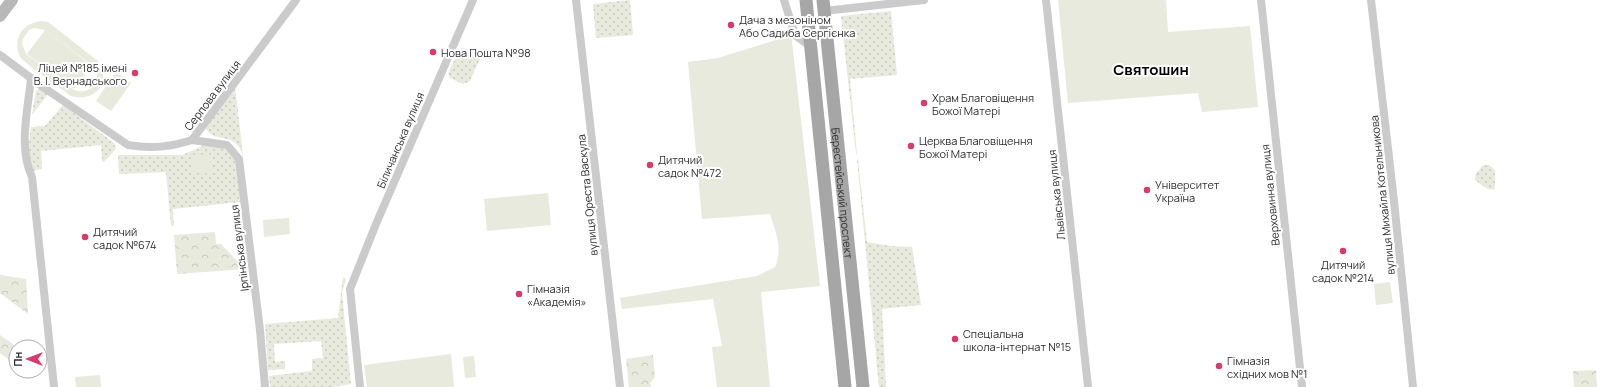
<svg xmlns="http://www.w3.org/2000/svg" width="1614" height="387" viewBox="0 0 1614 387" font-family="Manrope,sans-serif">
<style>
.grass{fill:url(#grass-dots)}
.forest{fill:url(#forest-crowns)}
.park{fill:#e7eadc;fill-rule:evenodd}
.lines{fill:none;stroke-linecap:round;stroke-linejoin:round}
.minor{stroke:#cbcbcb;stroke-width:8}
.secondary{stroke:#b8b8b8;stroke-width:12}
.primary{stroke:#a6a6a6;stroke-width:13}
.poi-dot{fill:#db3969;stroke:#fff;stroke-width:1.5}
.labels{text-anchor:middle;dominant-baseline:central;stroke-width:4;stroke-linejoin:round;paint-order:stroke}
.poi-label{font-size:11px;fill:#2e2e2e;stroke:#fff;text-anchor:start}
.street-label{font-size:11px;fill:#2e2e2e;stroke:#fff}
.district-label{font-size:15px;font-weight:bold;fill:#000;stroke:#fff}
</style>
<defs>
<pattern id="grass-dots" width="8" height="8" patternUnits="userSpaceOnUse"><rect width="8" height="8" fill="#e7eadc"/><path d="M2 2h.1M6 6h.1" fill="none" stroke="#c6c9bd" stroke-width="1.8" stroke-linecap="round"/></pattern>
<pattern id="forest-crowns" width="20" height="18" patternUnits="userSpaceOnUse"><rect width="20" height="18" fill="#e7eadc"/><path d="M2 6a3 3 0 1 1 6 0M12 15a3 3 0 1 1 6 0" fill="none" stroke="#c6c9bd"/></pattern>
</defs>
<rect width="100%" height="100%" fill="#fff"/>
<g class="grass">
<path d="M630,0L633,35L596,38L593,4Z"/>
<path d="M891,11L897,75L850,79L857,154H856L841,16Z"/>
<path d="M463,48L479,54L480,59L470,81L463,84L450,78L448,74L459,50Z"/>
<path d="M235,86L243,155C234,130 214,144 206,129L208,124Z"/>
<path d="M40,88L48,94L32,115L36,91Z"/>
<path d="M63,105L114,143L116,149L104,162L102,161L101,145L41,151L42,169L32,171L28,151L31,127L45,126Z"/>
<path d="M205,145L222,147L237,160L240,202L173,209L174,226H171L166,172L119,174L118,155H182Z"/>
<path d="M857,159H858L867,242L891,246L912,247L921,305L882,309L886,387H879Z"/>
<path d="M1483,165H1489L1495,170V189C1487,191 1481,184 1475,180V175Z"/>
<path d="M343,277L346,279L342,293L351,384L333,387H270L269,376L312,371V359L323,358L321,341L274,344L275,362L285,361V369L268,370L265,324L338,318Z"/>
</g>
<g class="forest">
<path d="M215,232L216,244H221L245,269L177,274L174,235Z"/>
<path d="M0,275L26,279L28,314L0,293Z"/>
<path d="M0,335L17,347L16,365L0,353Z"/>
<path d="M653,355L655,377L650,383L651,387H629L626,359Z"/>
<path d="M1596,370L1597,387H1574L1573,371Z"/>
</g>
<g class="park">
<path d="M1058,0H1166L1168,32L1250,26L1258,107L1202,112L1198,93L1068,103Z"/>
<path d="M41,21L48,22L98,61C112,82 96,103 71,96C62,89 25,64 20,57C17,50 16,42 19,36C23,26 31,23 41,21ZM34,28L45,30L93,66C103,80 91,96 74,90L26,54L22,44L23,39L29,30Z"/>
<path d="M775,29L791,33L820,286L761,292L770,387H717L712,347L722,346L713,299L622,309L620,298L757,276L775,267C783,249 776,233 770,214L702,219L688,62L718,58L776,40Z"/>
<path d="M45,30L92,66L74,89L27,54Z"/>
<path d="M116,72L131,83L111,111L96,101Z"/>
<path d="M210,154L211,172L193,173L192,155Z"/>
<path d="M548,193L551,225L487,231L484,199Z"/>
<path d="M289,218L290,234L264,237L263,220Z"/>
<path d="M1390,282L1393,303L1376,305L1374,284Z"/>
<path d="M451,354L454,387H367L364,365Z"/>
<path d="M474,356L476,377L465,378L463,357Z"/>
<path d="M100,375L101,387H76L75,377Z"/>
</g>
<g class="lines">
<g class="minor">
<path d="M576,0L620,387"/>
<path d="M784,0L795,35L811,47"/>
<path d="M1046,0L1088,387"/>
<path d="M1261,0L1302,387"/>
<path d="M1371,0L1394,201L1413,387"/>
<path d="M824,11L924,0"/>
<path d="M0,55L43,87L128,145C152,149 170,147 192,140L296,0"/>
<path d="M31,78C28,110 18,147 32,177L54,387"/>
<path d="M192,140L227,145L239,159L260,330L265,387"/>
<path d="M360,387L350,289L376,224L473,0"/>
</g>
<path class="secondary" d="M0,16L12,0"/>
<g class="primary">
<path d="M806,0L845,387"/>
<path id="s1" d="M823,0L863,387"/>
</g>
</g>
<g class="poi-dot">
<circle cx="731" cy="25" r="4"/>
<circle cx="433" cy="52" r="4"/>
<circle cx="135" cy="73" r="4"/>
<circle cx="924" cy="103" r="4"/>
<circle cx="911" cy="146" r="4"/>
<circle cx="650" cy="165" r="4"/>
<circle cx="1147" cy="190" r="4"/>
<circle cx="85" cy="237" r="4"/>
<circle cx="1343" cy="251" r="4"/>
<circle cx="519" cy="294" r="4"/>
<circle cx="955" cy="339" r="4"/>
<circle cx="1219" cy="366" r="4"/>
</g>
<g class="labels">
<g class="poi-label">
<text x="739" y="19">Дача з мезоніном<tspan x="739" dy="13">Або Садиба Сергієнка</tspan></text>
<text x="441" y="52">Нова Пошта №98</text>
<text x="127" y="67" text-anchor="end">Ліцей №185 імені<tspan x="127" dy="13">В. І. Вернадського</tspan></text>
<text x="932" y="97">Храм Благовіщення<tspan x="932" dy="13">Божої Матері</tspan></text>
<text x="919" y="140">Церква Благовіщення<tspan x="919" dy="13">Божої Матері</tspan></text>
<text x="658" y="159">Дитячий<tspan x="658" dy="13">садок №472</tspan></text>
<text x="1155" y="184">Університет<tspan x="1155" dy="13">Україна</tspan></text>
<text x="93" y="231">Дитячий<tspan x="93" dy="13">садок №674</tspan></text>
<text x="1343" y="264" text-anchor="middle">Дитячий<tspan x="1343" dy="13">садок №214</tspan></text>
<text x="527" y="288">Гімназія<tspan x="527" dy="13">«Академія»</tspan></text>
<text x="963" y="333">Спеціальна<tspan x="963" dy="13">школа-інтернат №15</tspan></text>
<text x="1227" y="360">Гімназія<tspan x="1227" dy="13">східних мов №1</tspan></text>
</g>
<g class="street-label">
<text transform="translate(212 95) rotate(-53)">Серпова вулиця</text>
<text transform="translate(400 140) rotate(-67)">Біличанська вулиця</text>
<text stroke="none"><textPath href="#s1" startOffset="194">Берестейський проспект</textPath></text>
<text transform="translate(587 195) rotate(-96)">вулиця Ореста Васкула</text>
<text transform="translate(1056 195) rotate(-96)">Львівська вулиця</text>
<text transform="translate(1270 195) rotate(-96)">Верховинна вулиця</text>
<text transform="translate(1382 195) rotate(-96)">вулиця Михайла Котельникова</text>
<text transform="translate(239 248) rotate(-97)">Ірпінська вулиця</text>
</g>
<g class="district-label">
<text x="1151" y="69">Святошин</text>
</g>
</g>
<g transform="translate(28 359) rotate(270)"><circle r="19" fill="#ffffff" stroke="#ababab"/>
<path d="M0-3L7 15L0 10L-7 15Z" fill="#db3969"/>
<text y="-6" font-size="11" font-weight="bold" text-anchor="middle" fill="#2e2e2e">Пн</text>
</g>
</svg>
